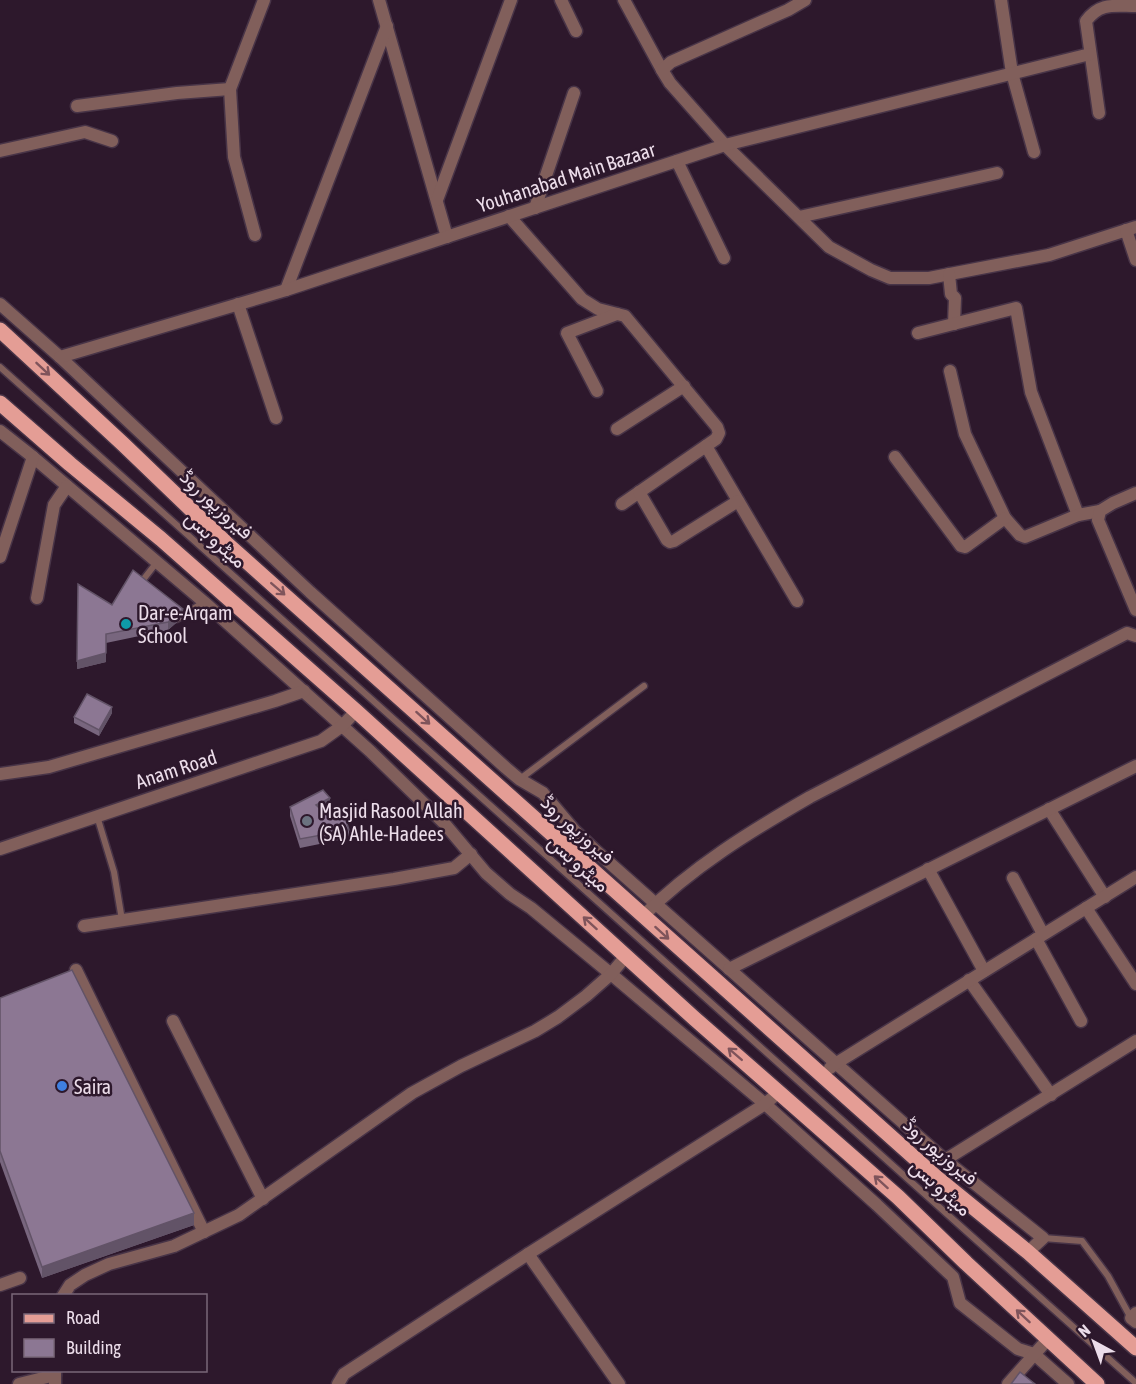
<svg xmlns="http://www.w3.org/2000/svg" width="1136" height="1384" viewBox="0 0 1136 1384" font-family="'Asap Condensed',Vazirmatn,sans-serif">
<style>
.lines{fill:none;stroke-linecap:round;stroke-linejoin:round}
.service-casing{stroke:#483447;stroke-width:9}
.minor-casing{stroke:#483447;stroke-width:15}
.tertiary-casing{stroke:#483447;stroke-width:15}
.primary-casing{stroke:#483447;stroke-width:18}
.service{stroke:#815f5b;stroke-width:6}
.minor{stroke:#815f5b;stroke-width:12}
.tertiary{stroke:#815f5b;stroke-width:12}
.primary{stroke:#e49d95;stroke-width:15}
.wall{fill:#78667e}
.shaded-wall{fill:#625367}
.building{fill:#8c7793;stroke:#625367;stroke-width:1.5}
.oneway{stroke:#7f545b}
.culture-dot{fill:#0f9aa8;stroke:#2d182c;stroke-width:2}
.worship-dot{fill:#6b7280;stroke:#2d182c;stroke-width:2}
.shop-dot{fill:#3f7fe0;stroke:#2d182c;stroke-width:2}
.labels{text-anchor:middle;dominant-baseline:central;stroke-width:5;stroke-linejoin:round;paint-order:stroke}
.street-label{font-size:20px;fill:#ecddea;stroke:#2d182c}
.poi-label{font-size:20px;fill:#ecddea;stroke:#2d182c;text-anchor:start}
</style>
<rect width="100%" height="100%" fill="#2d182c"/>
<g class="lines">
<defs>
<g id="service">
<path d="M0,367L1136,1383"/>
<path d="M139,585L157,562"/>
<path d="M177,619L204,602"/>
<path d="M520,779L644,686"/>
<path d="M97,816L114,872L122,920"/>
<path d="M1043,1238L1082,1241L1108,1276L1131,1318"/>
</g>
<g id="minor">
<path d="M379,0L447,237"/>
<path d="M561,0L576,31"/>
<path d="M624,0L662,70"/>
<path d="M805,0L788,10L671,62L662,70L670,83L725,145L829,247L871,270L890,278H929L1049,255L1136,227"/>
<path d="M1001,0L1012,73L1034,152"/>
<path d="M77,106L177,93L230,89"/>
<path d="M1099,113L1086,21C1100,2 1114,6 1136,6"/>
<path d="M0,151L85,132L112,141"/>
<path d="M677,161L724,258"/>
<path d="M437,200L511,0"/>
<path d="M535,208L574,93"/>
<path d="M509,216L582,299L598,309L625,316L717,427L719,433L716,439L622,504"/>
<path d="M799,217L997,173"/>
<path d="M1126,230L1136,260"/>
<path d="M255,235L234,157L230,89L264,0"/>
<path d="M949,274L951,294L955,298L954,324"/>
<path d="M286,290L387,26"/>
<path d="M0,304L60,357L310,592L506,768L519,779L543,793L575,831L595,850L945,1160L1043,1238L1028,1252"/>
<path d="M238,304L276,418"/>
<path d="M918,333L1016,308L1031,392L1078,515"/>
<path d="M60,357L286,290L725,145L1090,54"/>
<path d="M950,371L965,434L1005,518L1020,535L1025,537L1078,515L1100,511"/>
<path d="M597,391L567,333L617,314"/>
<path d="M617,429L684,386"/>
<path d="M0,431L33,457L204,602L370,751L444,823L486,873L510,894L531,908L611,974L765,1104L877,1205L953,1277L960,1303L1018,1349L1034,1354L1068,1384"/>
<path d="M706,446L797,601"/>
<path d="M895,457L961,546L965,547L968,545L1005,518"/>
<path d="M639,492L667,540L670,542L674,541L738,501"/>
<path d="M1136,493L1113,503L1100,511L1098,520L1136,610"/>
<path d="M0,557L33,457"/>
<path d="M37,598L54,505L67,486"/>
<path d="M0,774L49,767L275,701L304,691"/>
<path d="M1049,809L1105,897"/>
<path d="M928,869L984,971"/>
<path d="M1013,878L1043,934"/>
<path d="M1086,908L1136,984"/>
<path d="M643,916C692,867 751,831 810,797L1127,633L1136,636"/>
<path d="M84,926L394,879L454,868L471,854"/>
<path d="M1036,939L1081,1021"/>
<path d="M729,969L1136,766"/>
<path d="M76,970L204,1232"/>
<path d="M969,980L1051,1095"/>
<path d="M173,1021L263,1199"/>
<path d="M830,1068L835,1064L1136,877"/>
<path d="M945,1160L1136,1041"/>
<path d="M528,1254L619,1384"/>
<path d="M0,1285L20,1278"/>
<path d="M1136,1313L1131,1318L1136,1322"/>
<path d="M19,1384L55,1375"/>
<path d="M338,1384L344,1374L528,1254L765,1104L779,1092"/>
<path d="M1008,1384L1048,1339"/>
</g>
<g id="tertiary">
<path d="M0,849L321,741L342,726L356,711"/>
<path d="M63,1296L70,1285L85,1275L109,1264L174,1246L239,1215L412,1093L461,1066L535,1031L558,1017L586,996L611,974L626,956"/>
<path d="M55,1370V1384"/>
</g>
<g id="primary">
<path d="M0,330L123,444L226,543L936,1177L1028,1252L1136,1348"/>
<path d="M0,403L70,464L161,539L356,711L695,1019L898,1197L966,1263L1097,1384"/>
</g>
</defs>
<use href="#service" class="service-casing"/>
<use href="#minor" class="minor-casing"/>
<use href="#tertiary" class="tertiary-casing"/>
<use href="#primary" class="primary-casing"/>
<use href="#service" class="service"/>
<use href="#minor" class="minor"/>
<use href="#tertiary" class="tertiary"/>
<use href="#primary" class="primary"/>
</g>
<g class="wall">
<path d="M112,605L183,617L168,630L106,643V662L77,669Z"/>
<path d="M112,713L99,736L74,723V717Z"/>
<path d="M330,806L322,811L331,819L349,830V838L300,848L290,816V807Z"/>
<path d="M0,998L194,1225L42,1278L0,1162Z"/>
</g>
<g class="shaded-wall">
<path d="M183,609V617L168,630V622Z"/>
<path d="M106,634V662L77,669V661Z"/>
<path d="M112,707V713L99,736V730Z"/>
<path d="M330,798V806L316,814V805Z"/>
<path d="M194,1213V1225L42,1278V1267Z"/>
</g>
<g class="building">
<path d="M133,570L183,609L168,622L106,634V653L77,661L78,584L112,605Z"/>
<path d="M87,694L112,707L99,730L74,717Z"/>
<path d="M323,790L330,798L316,805L331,819L345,817L349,830L300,839L290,807Z"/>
<path d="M72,970L194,1213L42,1267L0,1151V998Z"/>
<path d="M1020,1372L1035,1384H1011Z"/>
</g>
<defs><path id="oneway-shaft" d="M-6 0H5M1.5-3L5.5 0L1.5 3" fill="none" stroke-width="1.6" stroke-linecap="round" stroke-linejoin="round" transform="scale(1.5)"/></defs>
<g class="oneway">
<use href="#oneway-shaft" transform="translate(43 369) rotate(43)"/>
<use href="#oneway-shaft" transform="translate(278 589) rotate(41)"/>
<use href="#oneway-shaft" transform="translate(423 718) rotate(42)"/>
<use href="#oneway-shaft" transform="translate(590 923) rotate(-138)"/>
<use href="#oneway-shaft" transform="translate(662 933) rotate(42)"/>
<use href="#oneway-shaft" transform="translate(735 1054) rotate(-139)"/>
<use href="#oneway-shaft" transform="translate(881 1182) rotate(-138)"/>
<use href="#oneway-shaft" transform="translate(1023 1316) rotate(-137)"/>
</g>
<circle class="culture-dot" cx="126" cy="624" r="6"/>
<circle class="worship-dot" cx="307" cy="821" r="6"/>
<circle class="shop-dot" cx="62" cy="1086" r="6"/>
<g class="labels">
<g class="street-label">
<text transform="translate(566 177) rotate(-18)">Youhanabad Main Bazaar</text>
<text transform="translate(217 504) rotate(43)">فیروزپور روڈ</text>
<text transform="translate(216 539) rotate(42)">میٹرو بس</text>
<text transform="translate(176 769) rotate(-18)">Anam Road</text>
<text transform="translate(578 829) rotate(42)">فیروزپور روڈ</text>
<text transform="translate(579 863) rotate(42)">میٹرو بس</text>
<text transform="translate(941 1151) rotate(41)">فیروزپور روڈ</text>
<text transform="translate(941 1187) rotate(42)">میٹرو بس</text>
</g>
<g class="poi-label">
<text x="138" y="612">Dar-e-Arqam<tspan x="138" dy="23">School</tspan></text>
<text x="319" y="810">Masjid Rasool Allah<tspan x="319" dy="23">(SA) Ahle-Hadees</tspan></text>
<text x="74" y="1086">Saira</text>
</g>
</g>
<rect x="12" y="1294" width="195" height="78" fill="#2d182c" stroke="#796778" stroke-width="1.5"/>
<rect x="24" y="1314" width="30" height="9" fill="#e49d95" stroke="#796778" stroke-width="1.5"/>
<text x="66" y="1324" font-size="18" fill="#ecddea">Road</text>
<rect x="24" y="1339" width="30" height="18" fill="#8c7793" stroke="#796778" stroke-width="1.5"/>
<text x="66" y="1354" font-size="18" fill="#ecddea">Building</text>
<g transform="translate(1094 1342) rotate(319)" stroke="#2d182c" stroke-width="4.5" paint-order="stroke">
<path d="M0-4.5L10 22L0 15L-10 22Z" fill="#ecddea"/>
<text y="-9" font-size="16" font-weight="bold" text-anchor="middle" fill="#ecddea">N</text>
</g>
</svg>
